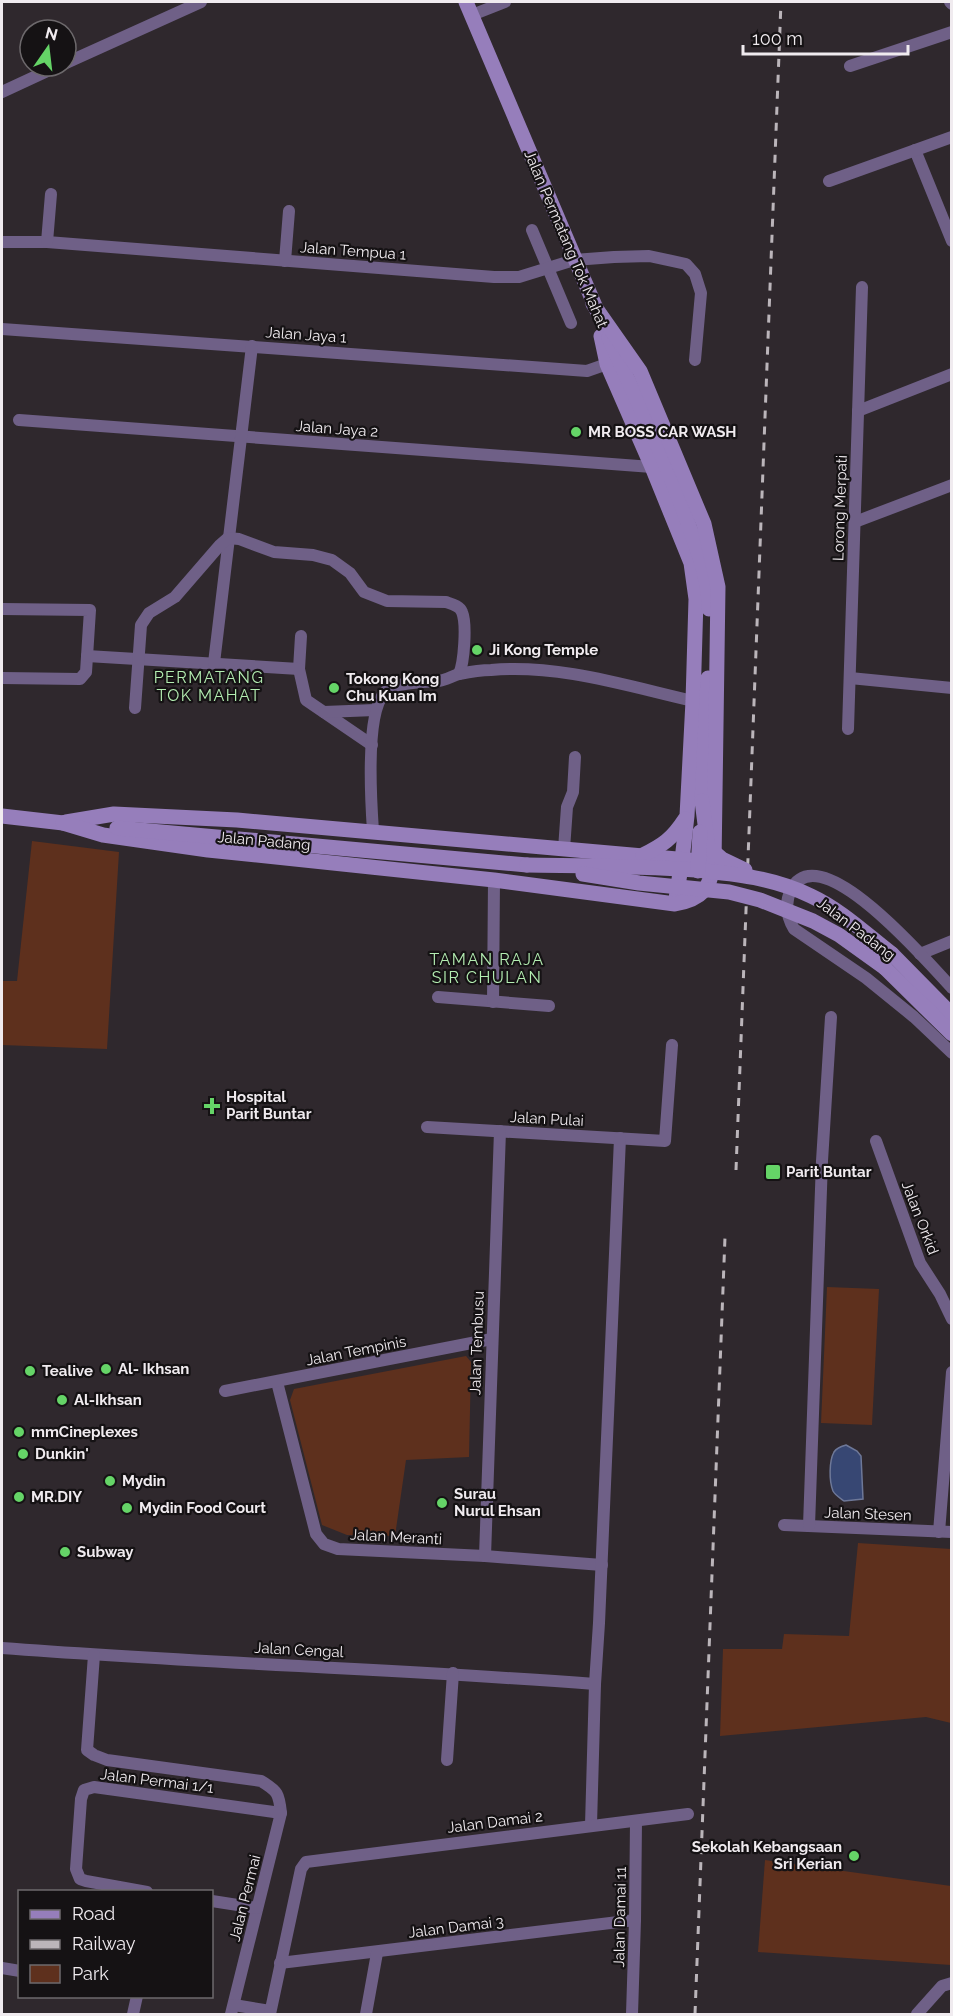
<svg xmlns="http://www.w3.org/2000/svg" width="953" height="2016" viewBox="0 0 953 2016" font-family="Raleway,sans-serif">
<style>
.green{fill:#5e301d}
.water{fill:#374773;stroke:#6e7898;stroke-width:1.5}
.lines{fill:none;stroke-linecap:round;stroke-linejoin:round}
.street{stroke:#6f6087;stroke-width:12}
.secondary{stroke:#967ebb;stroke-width:15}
.rail{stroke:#bbb5ba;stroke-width:3;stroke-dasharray:8 8;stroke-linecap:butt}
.secondary-bridge{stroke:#967ebb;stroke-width:15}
.poi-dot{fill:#65d467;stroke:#151214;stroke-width:2}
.labels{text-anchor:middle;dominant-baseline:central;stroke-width:4.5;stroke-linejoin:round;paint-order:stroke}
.street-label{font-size:15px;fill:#f0ebef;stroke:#151214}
.poi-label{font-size:15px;font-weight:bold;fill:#f0ebef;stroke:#151214;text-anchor:start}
.neighbourhood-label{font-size:16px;letter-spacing:1.5px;fill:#b4eeb2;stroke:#151214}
</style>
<rect width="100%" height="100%" fill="#2f282d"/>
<g class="green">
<path d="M32,841L119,852L107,1049L2,1045V981H17Z"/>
<path d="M827,1287L879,1289L872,1425L821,1423Z"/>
<path d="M466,1356L471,1362L469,1457L406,1460L395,1536L347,1535L322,1525L290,1400L294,1389Z"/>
<path d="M858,1543L951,1549V1723L926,1717L720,1736L723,1649H782L784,1634L849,1636Z"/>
<path d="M765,1860L951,1886V1965L758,1952Z"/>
</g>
<path class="water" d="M846,1445L857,1451L861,1456L863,1499L844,1501C840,1498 835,1495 833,1491C829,1481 829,1461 834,1452C837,1447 842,1446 846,1445Z"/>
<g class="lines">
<g class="street">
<path d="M950,2L952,4"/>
<path d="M472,15L505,2"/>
<path d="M66,63L201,2"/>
<path d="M850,66L952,32"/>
<path d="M2,92L58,66"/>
<path d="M915,150L952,241"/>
<path d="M829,181L952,137"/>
<path d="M532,230L571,323"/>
<path d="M2,242H47L494,277H519L574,260L614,257L649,256L686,264L695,274L701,293L695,360"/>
<path d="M47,242L51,194"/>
<path d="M285,261L289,211"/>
<path d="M2,329L587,371L607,364"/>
<path d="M858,411L952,374"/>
<path d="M19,420L652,467"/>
<path d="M855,522L952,485"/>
<path d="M2,609L90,610L86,672L80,679L2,678"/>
<path d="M301,636L299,669L306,700L372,745"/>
<path d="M87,656L299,669"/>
<path d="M214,663L252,346"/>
<path d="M850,678L952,688"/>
<path d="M135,708L141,625L149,613L175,597L220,545L228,538L239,539L274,552L313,555L332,560L350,573L364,592L387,601L446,602C452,604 460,606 462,612C467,624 464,663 459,674"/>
<path d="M324,712L375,710"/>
<path d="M848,729L862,287"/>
<path d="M373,831C371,802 365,713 385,692C394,682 424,682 438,681C446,680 452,676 459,674C469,672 481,670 491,670C559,664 627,686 693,701"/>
<path d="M564,849L567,807L573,792L575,757"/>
<path d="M920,954L952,941"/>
<path d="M952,988C931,966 819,833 791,890C784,904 787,917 794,929L866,978L914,1017L952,1053"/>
<path d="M438,997L549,1006"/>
<path d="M493,1002L494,880"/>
<path d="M427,1127L665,1141L672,1045"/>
<path d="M876,1141L920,1263L940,1294L952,1319"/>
<path d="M277,1382L316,1534L324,1544L338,1549L485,1556L602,1565"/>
<path d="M225,1391L492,1339"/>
<path d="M784,1525L952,1532"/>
<path d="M809,1526L822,1161L831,1017"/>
<path d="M939,1532L952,1372"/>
<path d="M485,1556L500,1131"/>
<path d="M2,1648C199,1663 397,1669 595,1684"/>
<path d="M94,1655L87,1750L94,1755L107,1760L261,1781C278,1791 279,1794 281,1813L231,2014"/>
<path d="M447,1760L453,1673"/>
<path d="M591,1825L595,1684L599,1623L620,1138"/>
<path d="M147,1892L86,1881L80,1879L76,1869L81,1799L84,1790L94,1787L281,1813"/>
<path d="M212,1901L257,1908"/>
<path d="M280,1963L635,1920"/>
<path d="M2,1968L20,1971"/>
<path d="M234,2005L270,2011"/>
<path d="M133,2014L137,1996"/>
<path d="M270,2014L301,1869L306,1862L688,1814"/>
<path d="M366,2014L377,1953"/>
<path d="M632,2014L635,1920L636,1821"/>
<path d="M917,2014L942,1986L952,1983"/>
</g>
<g class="secondary">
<path d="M466,2L598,313"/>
<path d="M601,336L607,364L652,467L691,563L696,599L693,701L687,816L682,860L676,899"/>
<path d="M609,338C636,398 665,458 687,520C697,549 709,578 709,609"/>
<path d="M702,801L708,678"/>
<path d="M2,816L72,824"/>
<path d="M66,822L114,814L237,820L711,862"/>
<path d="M63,823L103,835L208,850L494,880L675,904C702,899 710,889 714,863L718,587L704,524L640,371L593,304"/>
<path d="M117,828L527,865"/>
<path d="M643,855C663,845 672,839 685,819"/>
<path d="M892,954L952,1015"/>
<path d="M885,968L952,1034"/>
</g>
<g class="rail">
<path d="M736,1170L781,2"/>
<path d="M695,2014L725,1237"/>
</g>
<g class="secondary-bridge">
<path d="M702,801L708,847L722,859L745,870"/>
<path d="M527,865C583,866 639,866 696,870C736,874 774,878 811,896C841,910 866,934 892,954"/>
<path d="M698,871L700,832"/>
<path d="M583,874L639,883L729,892L760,900L813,921L839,935L885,968"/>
</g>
</g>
<g class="poi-dot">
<circle cx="576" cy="432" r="6"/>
<circle cx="477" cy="650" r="6"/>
<circle cx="334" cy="688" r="6"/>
<path d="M209 1097h6v6h6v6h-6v6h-6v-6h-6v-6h6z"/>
<rect x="765" y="1164" width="16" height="16" rx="3"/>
<circle cx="106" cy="1369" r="6"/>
<circle cx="30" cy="1371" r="6"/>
<circle cx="62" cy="1400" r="6"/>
<circle cx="19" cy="1432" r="6"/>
<circle cx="23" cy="1454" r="6"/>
<circle cx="110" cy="1481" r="6"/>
<circle cx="19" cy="1497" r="6"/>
<circle cx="442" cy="1503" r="6"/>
<circle cx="127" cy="1508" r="6"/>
<circle cx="65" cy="1552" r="6"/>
<circle cx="854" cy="1856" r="6"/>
</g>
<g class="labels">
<g class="street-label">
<text transform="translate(566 239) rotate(67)">Jalan Permatang Tok Mahat</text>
<text transform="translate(353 251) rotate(4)">Jalan Tempua 1</text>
<text transform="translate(306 335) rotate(4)">Jalan Jaya 1</text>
<text transform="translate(337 429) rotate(4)">Jalan Jaya 2</text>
<text transform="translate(840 508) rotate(-88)">Lorong Merpati</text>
<text transform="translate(264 841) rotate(5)">Jalan Padang</text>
<text transform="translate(856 929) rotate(37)">Jalan Padang</text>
<text transform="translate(547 1119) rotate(3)">Jalan Pulai</text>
<text transform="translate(920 1218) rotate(69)">Jalan Orkid</text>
<text transform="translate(477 1343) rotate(-88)">Jalan Tembusu</text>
<text transform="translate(356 1351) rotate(-11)">Jalan Tempinis</text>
<text transform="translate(868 1514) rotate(2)">Jalan Stesen</text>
<text transform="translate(396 1537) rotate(3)">Jalan Meranti</text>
<text transform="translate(299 1650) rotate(3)">Jalan Cengal</text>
<text transform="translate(157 1781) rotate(7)">Jalan Permai 1/1</text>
<text transform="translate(495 1822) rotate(-7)">Jalan Damai 2</text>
<text transform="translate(245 1898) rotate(-76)">Jalan Permai</text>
<text transform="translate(620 1917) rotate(-89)">Jalan Damai 11</text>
<text transform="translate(456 1927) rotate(-7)">Jalan Damai 3</text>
</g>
<g class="poi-label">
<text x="588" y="432">MR BOSS CAR WASH</text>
<text x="489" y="650">Ji Kong Temple</text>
<text x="346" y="679">Tokong Kong<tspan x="346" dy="17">Chu Kuan Im</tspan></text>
<text x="226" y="1097">Hospital<tspan x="226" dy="17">Parit Buntar</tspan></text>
<text x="786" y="1172">Parit Buntar</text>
<text x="118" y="1369">Al- Ikhsan</text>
<text x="42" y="1371">Tealive</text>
<text x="74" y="1400">Al-Ikhsan</text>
<text x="31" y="1432">mmCineplexes</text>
<text x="35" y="1454">Dunkin'</text>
<text x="122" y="1481">Mydin</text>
<text x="454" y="1494">Surau<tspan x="454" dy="17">Nurul Ehsan</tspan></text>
<text x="31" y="1497">MR.DIY</text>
<text x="139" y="1508">Mydin Food Court</text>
<text x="77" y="1552">Subway</text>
<text x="842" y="1847" text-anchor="end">Sekolah Kebangsaan<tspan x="842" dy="17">Sri Kerian</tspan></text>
</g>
<g class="neighbourhood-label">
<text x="209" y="677">PERMATANG<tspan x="209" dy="18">TOK MAHAT</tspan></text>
<text x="487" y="959">TAMAN RAJA<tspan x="487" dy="18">SIR CHULAN</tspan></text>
</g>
</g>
<rect width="953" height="2016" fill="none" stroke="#f0ebef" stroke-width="6"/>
<rect x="18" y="1890" width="195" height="108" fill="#151214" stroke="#6d696c" stroke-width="1.5"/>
<rect x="30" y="1910" width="30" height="9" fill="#967ebb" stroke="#6d696c" stroke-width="1.5"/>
<text x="72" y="1920" font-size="18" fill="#f0ebef">Road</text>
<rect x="30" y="1940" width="30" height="9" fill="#bbb5ba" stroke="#6d696c" stroke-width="1.5"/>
<text x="72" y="1950" font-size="18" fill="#f0ebef">Railway</text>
<rect x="30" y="1965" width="30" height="18" fill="#5e301d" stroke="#6d696c" stroke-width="1.5"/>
<text x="72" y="1980" font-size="18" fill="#f0ebef">Park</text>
<g transform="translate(48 48) rotate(14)"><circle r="28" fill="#151214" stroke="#6d696c" stroke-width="1.5"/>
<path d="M0-4.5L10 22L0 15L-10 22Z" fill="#65d467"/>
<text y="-9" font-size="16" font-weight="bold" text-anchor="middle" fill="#f0ebef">N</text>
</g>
<path d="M743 45v9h165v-9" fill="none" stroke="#f0ebef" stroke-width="3"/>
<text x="752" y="45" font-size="18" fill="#f0ebef" stroke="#151214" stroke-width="4.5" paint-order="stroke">100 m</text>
</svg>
